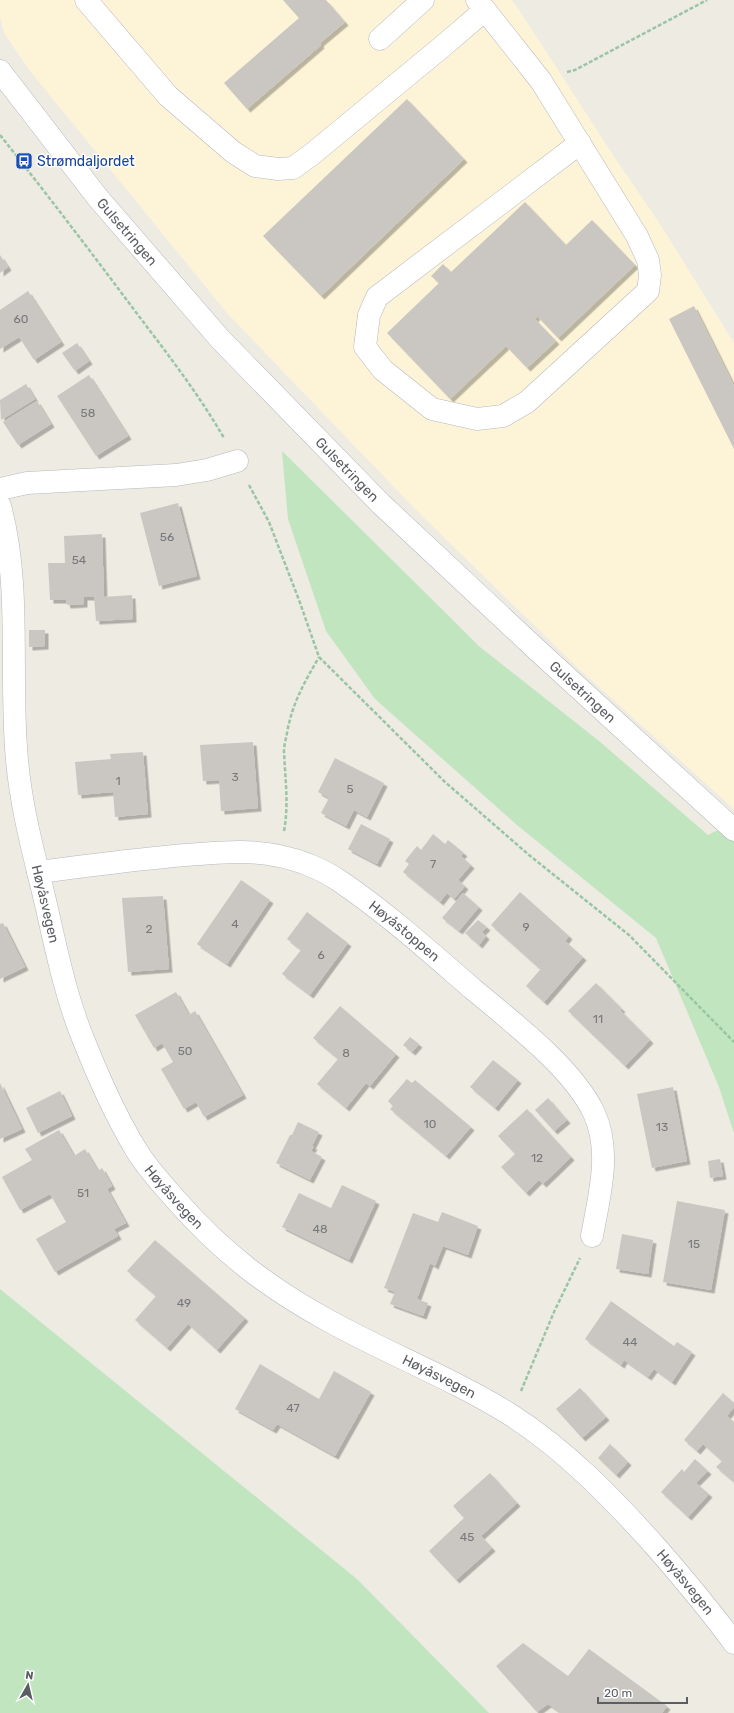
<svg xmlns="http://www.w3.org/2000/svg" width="734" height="1713" viewBox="0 0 734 1713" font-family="Rubik,sans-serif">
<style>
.commercial{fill:#fdf4d8}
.green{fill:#c0e5bf}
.building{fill:#cac7c2;filter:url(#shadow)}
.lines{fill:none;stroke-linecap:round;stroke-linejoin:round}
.minor-casing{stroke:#b5b8bd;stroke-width:23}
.path{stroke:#99c5a4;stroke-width:2.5;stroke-dasharray:4 2;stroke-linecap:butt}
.minor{stroke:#fff;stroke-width:22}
.labels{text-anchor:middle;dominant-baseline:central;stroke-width:3;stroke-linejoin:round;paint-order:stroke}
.number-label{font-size:12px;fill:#77787b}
.transit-label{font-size:14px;fill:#164399;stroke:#fff;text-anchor:start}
.street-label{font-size:14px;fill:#5b5e63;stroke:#fff}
</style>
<defs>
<filter id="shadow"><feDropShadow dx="3.5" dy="3.5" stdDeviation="0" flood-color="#0004"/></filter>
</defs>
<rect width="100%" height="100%" fill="#edebe2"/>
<path class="commercial" d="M0,0H512L521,13L615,158L660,224L734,343V809L579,669L416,510L227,313L30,71L4,33L0,17Z"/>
<g class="green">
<path d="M282,451L480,647L599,741L708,835L734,822V1133L719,1087L656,938L517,825L375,699L326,631L288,519Z"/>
<path d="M0,1289L357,1579L489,1713H0Z"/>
</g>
<g class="building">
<path d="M283,0H326L345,22L320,43L321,45L247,109L224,83L299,18Z"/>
<path d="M407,99L464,159L321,296L263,236Z"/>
<path d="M525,202L566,245L592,220L635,265L558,338L537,316L535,319L556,341L527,368L506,346L450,399L387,333L439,283L431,276L443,264L451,272Z"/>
<path d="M0,255L8,267L0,273Z"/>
<path d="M28,291L61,342L34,360L19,337L0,349V310Z"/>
<path d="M694,306L734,386V449L669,319Z"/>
<path d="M77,343L89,361L75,371L62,353Z"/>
<path d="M89,375L128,436L96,456L57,396Z"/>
<path d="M26,384L35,399L1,420L0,400Z"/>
<path d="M37,401L51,424L18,445L3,422Z"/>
<path d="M178,503L197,576L159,586L140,513Z"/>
<path d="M102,534L104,597L132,595L133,619L96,621L94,597H84V604L67,605L66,600H50L48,563H65L64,536Z"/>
<path d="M29,630H45V646L29,647Z"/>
<path d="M253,742L258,808L221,811L219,780L203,781L200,745Z"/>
<path d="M143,752L148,814L115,817L113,792L78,795L75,762L111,759L110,754Z"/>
<path d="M335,758L384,783L367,817L354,810L346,826L321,813L329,798L318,792Z"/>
<path d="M361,824L390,839L377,864L348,849Z"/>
<path d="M433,834L445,844L448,840L464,853L461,856L471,865L458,880L465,886L454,899L447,893L440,902L403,872L409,864L405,861L417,846L421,850Z"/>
<path d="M241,880L270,900L227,964L197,944Z"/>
<path d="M520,892L569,936L565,941L583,957L544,1002L526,986L545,964L540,969L491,925Z"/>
<path d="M463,893L479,907L459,931L442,918Z"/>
<path d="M163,896L169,969L128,972L122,898Z"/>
<path d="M307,912L348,943L310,995L282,974L301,950L287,939Z"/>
<path d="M478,920L487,927L482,932L486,936L479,945L465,933Z"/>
<path d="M3,923L25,967L0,979V924Z"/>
<path d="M596,983L622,1009L620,1010L650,1040L625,1066L568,1011Z"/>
<path d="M176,992L189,1015L195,1011L243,1095L204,1117L196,1102L184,1109L161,1069L173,1062L162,1043L154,1048L135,1015Z"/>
<path d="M340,1006L396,1054L370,1086L366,1083L346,1108L317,1084L338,1059L313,1038Z"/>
<path d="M410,1037L419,1044L412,1052L403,1045Z"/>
<path d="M493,1060L518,1080L495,1108L470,1087Z"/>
<path d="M407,1079L412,1083L415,1080L471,1127L446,1156L390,1109L393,1106L388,1101Z"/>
<path d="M0,1083L22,1129L0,1139Z"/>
<path d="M673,1087L687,1161L652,1168L637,1094Z"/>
<path d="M60,1091L72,1116L38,1133L26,1108Z"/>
<path d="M548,1098L567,1120L554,1131L535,1110Z"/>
<path d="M527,1109L571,1157L543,1184L539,1180L526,1193L501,1167L515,1154L498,1136Z"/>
<path d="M298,1122L319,1132L312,1146H314L311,1151L322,1157L310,1180L276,1163L290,1135H292Z"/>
<path d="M59,1130L74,1156L85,1149L98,1171L102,1168L112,1186L107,1189L126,1223L114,1229L118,1236L55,1272L36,1239L66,1222L50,1194L20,1210L2,1177L32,1160L25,1149Z"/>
<path d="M720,1159L723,1176L710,1178L708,1161Z"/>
<path d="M342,1185L376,1201L349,1260L282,1227L299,1193L331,1208Z"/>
<path d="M677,1201L725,1210L711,1290L663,1282Z"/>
<path d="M442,1212L478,1226L468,1255L443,1246L435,1266L430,1263L417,1299L428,1303L423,1316L390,1304L395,1292L384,1288L413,1213L438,1222Z"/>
<path d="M622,1234L653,1240L648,1274L616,1269Z"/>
<path d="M155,1240L245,1318L217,1350L188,1324L167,1348L135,1320L156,1296L127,1271Z"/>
<path d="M611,1301L674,1346L677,1342L692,1352L672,1382L654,1369L648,1377L624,1360L621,1365L585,1339Z"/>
<path d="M260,1364L319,1399L334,1371L371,1392L335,1456L277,1424L273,1430L235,1409Z"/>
<path d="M580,1388L606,1417L582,1438L556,1409Z"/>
<path d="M723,1393L734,1403V1407L727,1416L734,1422V1482L716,1467L722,1461L703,1444L697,1451L684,1440Z"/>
<path d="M610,1444L628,1462L616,1475L598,1458Z"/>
<path d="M695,1459L708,1471L696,1483L709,1494L688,1517L661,1492L682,1469L684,1472Z"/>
<path d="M490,1473L517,1503L481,1536L492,1548L456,1580L429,1551L464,1518L453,1506Z"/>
<path d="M523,1643L568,1676L589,1649L667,1706L662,1713H561L548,1704L537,1712L496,1666Z"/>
</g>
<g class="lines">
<defs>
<g id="minor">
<path d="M86,0L168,96L233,152L255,166L278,169L293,168L311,155L443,46L485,10"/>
<path d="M477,0L541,81L637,236L648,260L650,275L648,291L527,402L503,416L477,419L432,409L383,370L365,347L369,315L377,297L580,143"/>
<path d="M380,39L423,0"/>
<path id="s1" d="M0,71L98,198L221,340L381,504L536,649L734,830"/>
<path d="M0,489L27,483L176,475L207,470L237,461"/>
<path id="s2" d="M0,506C22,588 9,676 17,760C21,806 33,851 44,896C55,943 64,991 82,1036C97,1074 114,1113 135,1148C146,1167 162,1184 176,1200C223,1253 267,1287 329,1321C389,1354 453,1379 511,1415C566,1450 613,1499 656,1547C683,1578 710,1610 734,1643"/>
<path id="s3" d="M38,872C87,866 136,859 186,855C217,853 249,849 279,856C300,860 324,870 341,882C388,914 431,953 474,990C512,1022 573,1068 594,1113C612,1152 599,1196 592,1236"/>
</g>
</defs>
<use href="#minor" class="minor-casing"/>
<g class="path">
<path d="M567,72L575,70L707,0"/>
<path d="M0,135C46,193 91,252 135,311C166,352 198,393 224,438"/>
<path d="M249,485L269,522L299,600L319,657L445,782L529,855L629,935L734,1042"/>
<path d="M284,831C289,804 285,778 284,751C284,745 286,739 287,733C292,704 304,683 319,657"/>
<path d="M521,1391L554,1312L580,1258"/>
</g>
<use href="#minor" class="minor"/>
</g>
<defs>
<symbol id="bus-square" viewBox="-11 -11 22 22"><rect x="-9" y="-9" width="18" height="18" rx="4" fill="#1a4fb4" stroke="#fff"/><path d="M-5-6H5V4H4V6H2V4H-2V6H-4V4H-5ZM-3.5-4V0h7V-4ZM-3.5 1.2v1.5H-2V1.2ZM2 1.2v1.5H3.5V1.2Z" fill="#fff"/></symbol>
</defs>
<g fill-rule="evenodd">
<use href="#bus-square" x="14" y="151" width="20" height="20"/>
</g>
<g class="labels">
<g class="number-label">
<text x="21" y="319">60</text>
<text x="88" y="413">58</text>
<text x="167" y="537">56</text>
<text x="79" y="560">54</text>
<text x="235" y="777">3</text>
<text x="118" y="781">1</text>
<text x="350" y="789">5</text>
<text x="433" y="864">7</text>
<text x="235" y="924">4</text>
<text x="526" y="927">9</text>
<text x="149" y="929">2</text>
<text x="321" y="955">6</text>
<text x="598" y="1019">11</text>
<text x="185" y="1051">50</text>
<text x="346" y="1053">8</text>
<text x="430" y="1124">10</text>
<text x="662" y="1127">13</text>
<text x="537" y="1158">12</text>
<text x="83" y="1193">51</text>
<text x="320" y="1229">48</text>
<text x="694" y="1244">15</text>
<text x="184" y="1303">49</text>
<text x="630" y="1342">44</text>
<text x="293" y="1408">47</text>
<text x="467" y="1537">45</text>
</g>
<g class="transit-label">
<text x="37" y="161">Strømdaljordet</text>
</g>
<g class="street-label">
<text stroke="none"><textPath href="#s1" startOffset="205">Gulsetringen</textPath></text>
<text stroke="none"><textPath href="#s1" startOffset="529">Gulsetringen</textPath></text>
<text stroke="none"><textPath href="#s1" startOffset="853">Gulsetringen</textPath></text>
<text stroke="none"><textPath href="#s2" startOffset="402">Høyåsvegen</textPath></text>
<text stroke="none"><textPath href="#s3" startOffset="390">Høyåstoppen</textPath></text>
<text stroke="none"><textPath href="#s2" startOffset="726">Høyåsvegen</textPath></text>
<text stroke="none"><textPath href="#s2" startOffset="1049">Høyåsvegen</textPath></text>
<text stroke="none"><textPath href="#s2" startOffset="1373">Høyåsvegen</textPath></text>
</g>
</g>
<g transform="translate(28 1685) rotate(8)" stroke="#ffffff" stroke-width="3" paint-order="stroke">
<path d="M0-3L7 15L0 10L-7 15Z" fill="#5b5e63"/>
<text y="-6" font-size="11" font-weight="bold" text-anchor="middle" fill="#5b5e63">N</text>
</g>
<path d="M598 1697v6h89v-6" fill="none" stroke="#5b5e63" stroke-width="2"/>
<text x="604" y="1697" font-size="12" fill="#5b5e63" stroke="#ffffff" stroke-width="3" paint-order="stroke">20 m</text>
</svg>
